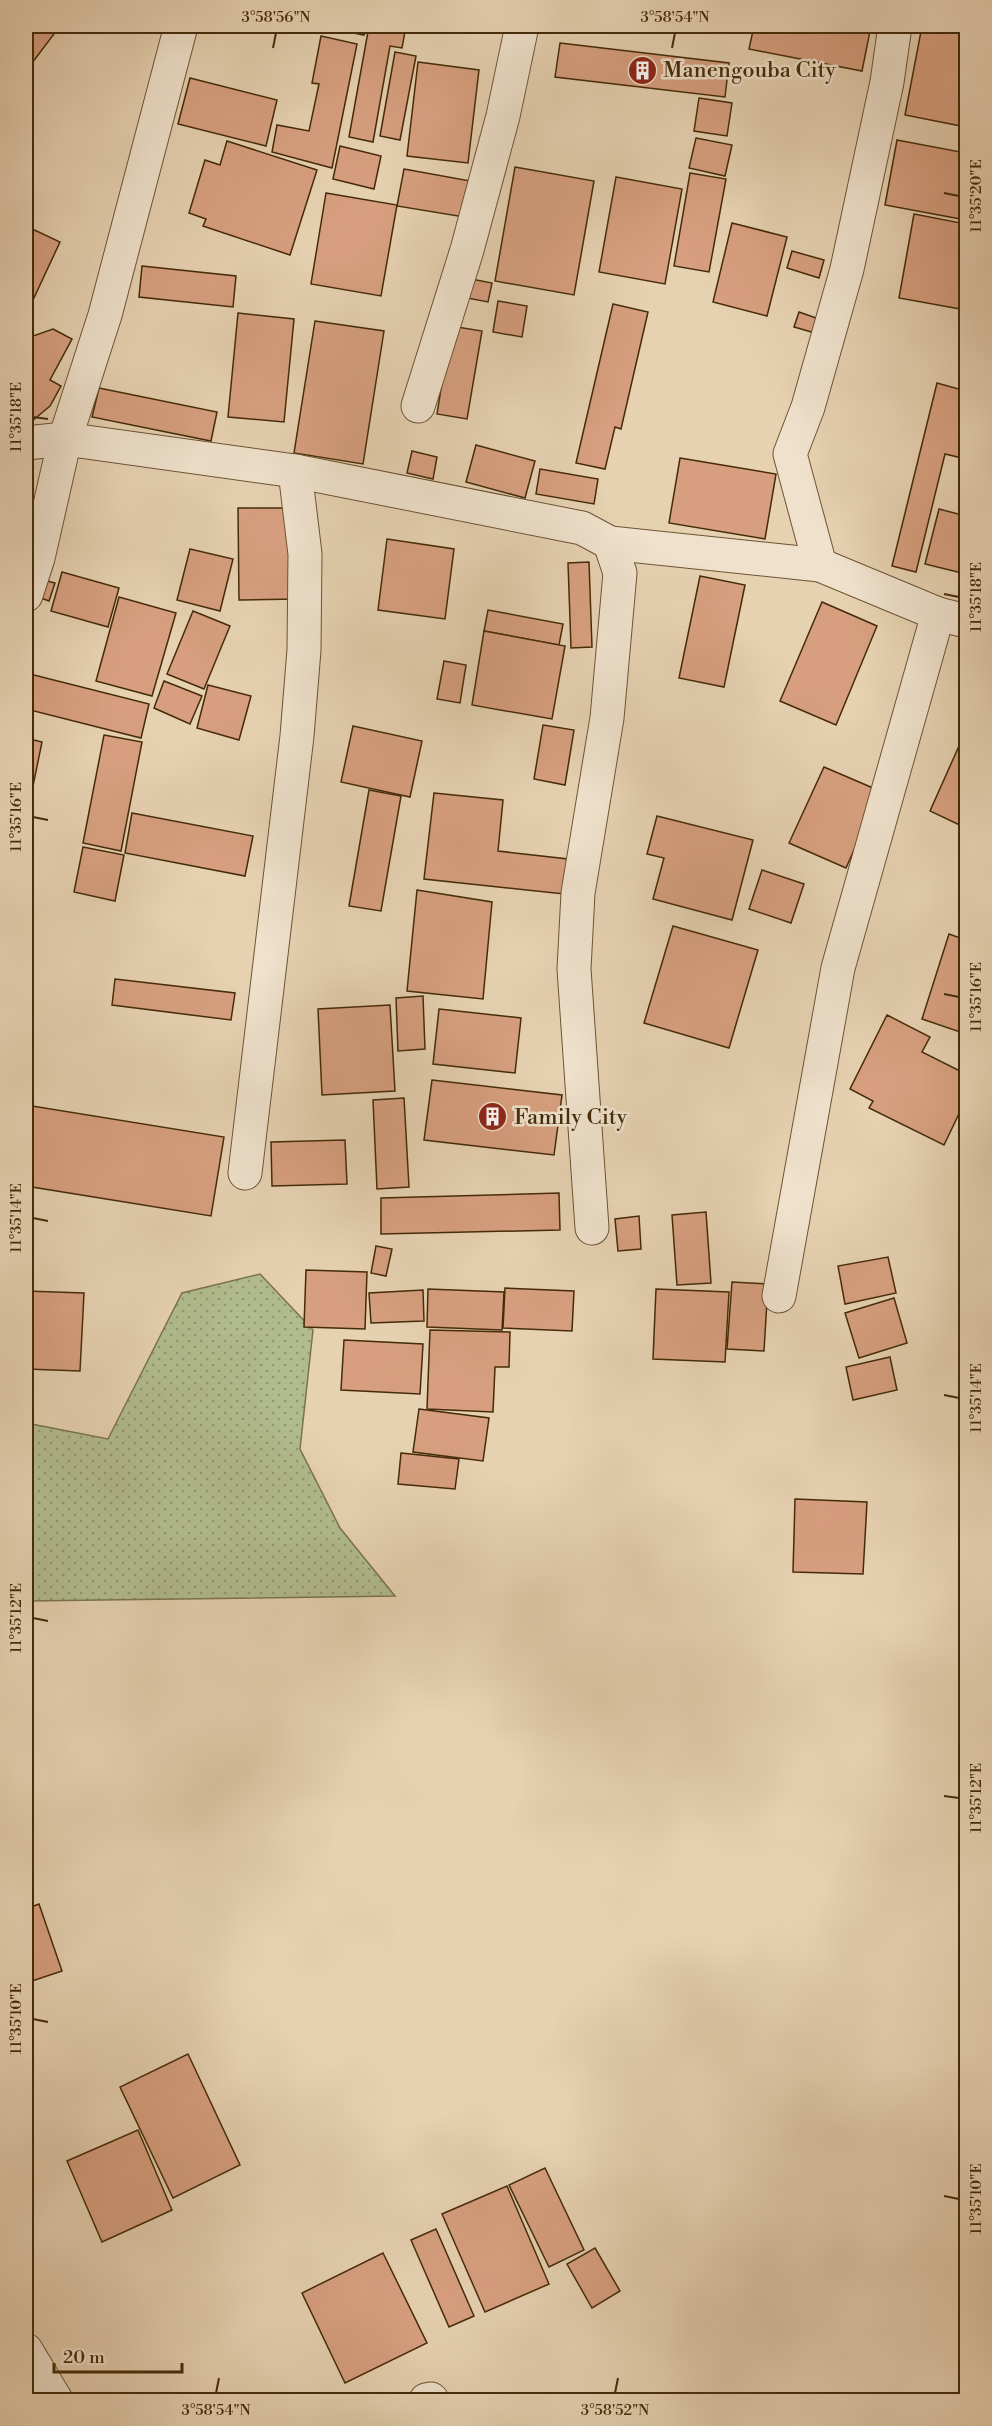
<svg xmlns="http://www.w3.org/2000/svg" width="992" height="2426" viewBox="0 0 992 2426" font-family="'Libre Bodoni',serif">
<style>
.grass{fill:url(#grass-dots);stroke:#7a744c;stroke-width:1.5}
.building{fill:#d79f7f;stroke:#442b09;stroke-width:1.5}
.lines{fill:none;stroke-linecap:round;stroke-linejoin:round}
.street-casing{stroke:#6c5433;stroke-width:35}
.street{stroke:#efe1cc;stroke-width:33}
.ticks{fill:none;stroke:#442b09;stroke-width:2}
.labels{text-anchor:middle;dominant-baseline:central;stroke-width:5;stroke-linejoin:round;paint-order:stroke}
.poi-label{font-size:22px;fill:#442b09;stroke:#efe1cc;text-anchor:start}
.neatline{fill:none;stroke:#442b09;stroke-width:2}
.ticks-label{font-size:15px;text-anchor:middle;fill:#442b09}
</style>
<defs>
<pattern id="grass-dots" width="8" height="8" patternUnits="userSpaceOnUse" patternTransform="scale(1.5)"><rect width="8" height="8" fill="#b1bc8e"/><path d="M2 2h.1M6 6h.1" fill="none" stroke="#929972" stroke-width="1.8" stroke-linecap="round"/></pattern>
</defs>
<rect width="100%" height="100%" fill="#e6d1b1"/>
<filter id="stains"><feTurbulence type="fractalNoise" baseFrequency=".00333" numOctaves="4"/><feColorMatrix values="0 0 0 0 .2 0 0 0 0 .09 0 0 0 0 .02 0 0 0 .5 -.17"/></filter>
<radialGradient id="worn" r=".72"><stop offset=".6" stop-color="#630" stop-opacity="0"/><stop offset="1" stop-color="#630" stop-opacity=".3"/></radialGradient>
<path class="grass" d="M260,1274L313,1330L300,1449L340,1528L395,1596L26,1601V1423L108,1439L182,1293Z"/>
<g class="building">
<path d="M26,26H60L26,71Z"/>
<path d="M318,26H366L364,35Z"/>
<path d="M369,26H406L402,48L390,46L373,142L349,137Z"/>
<path d="M754,26H871L862,71L749,49Z"/>
<path d="M922,26L966,34V127L905,115Z"/>
<path d="M321,36L357,44L332,168L272,152L277,125L309,131L319,84L312,83Z"/>
<path d="M560,43L729,63L725,97L555,77Z"/>
<path d="M395,52L416,56L400,140L380,136Z"/>
<path d="M418,62L479,70L468,163L407,156Z"/>
<path d="M190,78L277,100L266,146L178,124Z"/>
<path d="M699,98L732,103L727,136L694,131Z"/>
<path d="M696,138L732,145L725,176L689,168Z"/>
<path d="M897,140L966,153V220L885,205Z"/>
<path d="M227,141L317,170L290,255L203,226L206,219L189,213L205,160L220,165Z"/>
<path d="M340,146L381,156L374,189L333,179Z"/>
<path d="M515,167L594,181L574,295L495,281Z"/>
<path d="M404,169L476,182L470,218L397,206Z"/>
<path d="M690,173L726,179L709,272L674,266Z"/>
<path d="M616,177L682,189L665,284L599,272Z"/>
<path d="M326,193L397,205L381,296L311,284Z"/>
<path d="M914,214L966,224V310L899,298Z"/>
<path d="M732,223L787,237L767,316L713,302Z"/>
<path d="M26,226L60,242L26,315Z"/>
<path d="M792,251L824,260L819,278L787,268Z"/>
<path d="M142,266L236,276L233,307L139,297Z"/>
<path d="M471,279L492,283L488,302L467,298Z"/>
<path d="M498,301L527,306L522,337L493,332Z"/>
<path d="M613,304L648,312L621,429L615,427L605,469L576,463Z"/>
<path d="M799,312L819,319L815,333L794,327Z"/>
<path d="M238,313L294,319L284,422L228,417Z"/>
<path d="M315,321L384,331L363,464L294,453Z"/>
<path d="M451,326L482,331L467,419L437,414Z"/>
<path d="M53,329L72,339L50,380L61,386L50,406L26,426V351L33,336Z"/>
<path d="M937,383L966,391V438L962,458L945,454L916,572L892,566Z"/>
<path d="M99,388L217,412L211,441L92,417Z"/>
<path d="M476,445L535,461L525,498L466,482Z"/>
<path d="M412,451L437,457L433,479L407,473Z"/>
<path d="M680,458L776,474L765,539L669,523Z"/>
<path d="M540,469L598,479L594,504L536,494Z"/>
<path d="M238,508H297V599L239,600Z"/>
<path d="M939,509L966,516V574L925,564Z"/>
<path d="M387,539L454,549L445,619L378,610Z"/>
<path d="M190,549L233,559L220,611L177,600Z"/>
<path d="M589,562L592,647L571,648L568,563Z"/>
<path d="M62,572L119,588L108,627L51,611Z"/>
<path d="M700,576L745,585L724,687L679,678Z"/>
<path d="M43,580L55,583L49,601L38,597Z"/>
<path d="M119,597L176,613L152,696L96,681Z"/>
<path d="M822,602L877,626L836,725L780,701Z"/>
<path d="M488,610L563,624L559,645L484,631Z"/>
<path d="M193,611L230,626L204,689L167,674Z"/>
<path d="M484,631L565,646L552,719L472,705Z"/>
<path d="M444,661L466,665L460,703L437,699Z"/>
<path d="M26,673L149,704L141,738L26,709Z"/>
<path d="M164,681L202,696L190,724L154,708Z"/>
<path d="M208,685L251,696L239,740L197,728Z"/>
<path d="M543,725L574,730L565,785L534,779Z"/>
<path d="M353,726L422,741L410,797L341,782Z"/>
<path d="M104,735L142,742L121,851L83,843Z"/>
<path d="M26,738L42,742L26,820Z"/>
<path d="M959,746L966,749V828L930,811Z"/>
<path d="M824,767L880,791L846,868L789,843Z"/>
<path d="M369,790L401,796L381,911L349,906Z"/>
<path d="M434,793L503,800L498,851L568,859L564,894L424,879Z"/>
<path d="M132,813L253,836L245,876L125,853Z"/>
<path d="M657,816L753,840L732,920L653,899L664,858L647,854Z"/>
<path d="M83,847L124,855L115,901L74,892Z"/>
<path d="M762,870L804,884L791,923L749,909Z"/>
<path d="M417,890L492,902L483,999L407,991Z"/>
<path d="M673,926L758,950L729,1048L644,1023Z"/>
<path d="M949,934L966,940V1034L922,1019Z"/>
<path d="M115,979L235,993L231,1020L112,1005Z"/>
<path d="M423,996L425,1049L398,1051L396,998Z"/>
<path d="M390,1005L395,1091L322,1095L318,1009Z"/>
<path d="M439,1009L521,1018L515,1073L433,1064Z"/>
<path d="M887,1015L930,1037L922,1052L966,1074V1099L944,1145L869,1108L873,1101L850,1089Z"/>
<path d="M432,1080L562,1095L554,1155L424,1140Z"/>
<path d="M404,1098L409,1187L377,1189L373,1100Z"/>
<path d="M26,1105L224,1137L211,1216L26,1186Z"/>
<path d="M345,1140L347,1184L272,1186L271,1142Z"/>
<path d="M559,1193L560,1230L381,1234V1198Z"/>
<path d="M706,1212L711,1283L677,1285L672,1215Z"/>
<path d="M639,1216L641,1249L618,1251L615,1219Z"/>
<path d="M376,1246L392,1249L386,1276L371,1273Z"/>
<path d="M888,1257L896,1293L845,1304L838,1266Z"/>
<path d="M306,1270L367,1272L365,1329L304,1327Z"/>
<path d="M732,1282L768,1284L764,1351L727,1349Z"/>
<path d="M505,1288L574,1291L572,1331L503,1328Z"/>
<path d="M428,1289L504,1292L502,1330L427,1327Z"/>
<path d="M656,1289L729,1292L725,1362L653,1359Z"/>
<path d="M423,1290L424,1321L371,1323L369,1293Z"/>
<path d="M26,1291L84,1293L80,1371L26,1369Z"/>
<path d="M894,1298L907,1343L859,1358L845,1313Z"/>
<path d="M430,1330L510,1332L509,1367H495L493,1412L427,1409Z"/>
<path d="M344,1340L423,1344L420,1394L341,1390Z"/>
<path d="M890,1357L897,1390L853,1400L846,1367Z"/>
<path d="M419,1409L489,1418L483,1461L413,1452Z"/>
<path d="M401,1453L459,1459L455,1489L398,1484Z"/>
<path d="M795,1499L867,1502L863,1574L793,1572Z"/>
<path d="M39,1904L62,1971L26,1983V1909Z"/>
<path d="M188,2054L240,2165L173,2198L120,2087Z"/>
<path d="M138,2130L172,2210L102,2242L67,2161Z"/>
<path d="M545,2168L584,2250L549,2267L509,2185Z"/>
<path d="M507,2186L549,2284L485,2312L442,2214Z"/>
<path d="M436,2229L474,2316L449,2327L411,2240Z"/>
<path d="M595,2248L620,2291L592,2308L567,2264Z"/>
<path d="M383,2253L427,2343L345,2383L302,2293Z"/>
</g>
<g class="lines">
<defs>
<g id="street">
<path d="M418,406L467,250L503,116L522,26"/>
<path d="M26,443L65,439L295,471L582,528L610,543L620,573L607,718L578,893L574,969L592,1228"/>
<path d="M610,543L820,565L938,614L838,968L779,1296"/>
<path d="M820,565L790,454L808,407L847,269L887,82L895,26"/>
<path d="M26,595L38,558L65,439L105,315L181,26"/>
<path d="M938,614L966,621"/>
<path d="M245,1173L297,736L304,650L305,554L295,471"/>
<path d="M26,2350L56,2400"/>
<path d="M426,2400L431,2399L432,2400"/>
</g>
</defs>
<use href="#street" class="street-casing"/>
<use href="#street" class="street"/>
</g>
<path class="ticks" d="M273,48L276,33M672,48L675,33M944,193L959,196M33,417L48,419M944,594L959,597M33,817L48,820M944,994L959,997M33,1218L48,1221M944,1395L959,1398M33,1618L48,1621M944,1796L959,1798M33,2019L48,2022M944,2196L959,2199M216,2393L219,2378M615,2393L618,2378"/>
<defs>
<symbol id="building-disc" viewBox="-11 -11 22 22"><circle r="9.5" fill="#8f2418" stroke="#efe1cc"/><path d="M-4-6H4V6H1V3H-1V6H-4ZM-2.5-4.3h1.7v1.8h-1.7ZM.8-4.3h1.7v1.8H.8ZM-2.5-1h1.7V.8h-1.7ZM.8-1h1.7V.8H.8Z" fill="#fff"/></symbol>
</defs>
<g fill-rule="evenodd">
<use href="#building-disc" x="626" y="54" width="33" height="33"/>
<use href="#building-disc" x="476" y="1100" width="33" height="33"/>
</g>
<g class="labels">
<g class="poi-label">
<text x="663" y="70">Manengouba City</text>
<text x="514" y="1117">Family City</text>
</g>
</g>
<rect width="992" height="2426" fill="none" stroke="#e6d1b1" stroke-width="66"/>
<path d="M54 2363v9h128v-9" fill="none" stroke="#442b09" stroke-width="3"/>
<text x="63" y="2363" font-size="18" fill="#442b09" stroke="#efe1cc" stroke-width="4.5" paint-order="stroke">20 m</text>
<rect x="33" y="33" width="926" height="2360" class="neatline"/>
<g class="ticks-label">
<text x="276" y="22">3°58'56"N</text>
<text x="675" y="22">3°58'54"N</text>
<text transform="translate(976 196) rotate(-90)" y="5">11°35'20"E</text>
<text transform="translate(16 417) rotate(-90)" y="5">11°35'18"E</text>
<text transform="translate(976 597) rotate(-90)" y="5">11°35'18"E</text>
<text transform="translate(16 817) rotate(-90)" y="5">11°35'16"E</text>
<text transform="translate(976 997) rotate(-90)" y="5">11°35'16"E</text>
<text transform="translate(16 1218) rotate(-90)" y="5">11°35'14"E</text>
<text transform="translate(976 1398) rotate(-90)" y="5">11°35'14"E</text>
<text transform="translate(16 1618) rotate(-90)" y="5">11°35'12"E</text>
<text transform="translate(976 1798) rotate(-90)" y="5">11°35'12"E</text>
<text transform="translate(16 2019) rotate(-90)" y="5">11°35'10"E</text>
<text transform="translate(976 2199) rotate(-90)" y="5">11°35'10"E</text>
<text x="216" y="2415">3°58'54"N</text>
<text x="615" y="2415">3°58'52"N</text>
</g>
<rect width="100%" height="100%" filter="url(#stains)"/>
<rect width="100%" height="100%" fill="url(#worn)"/>
</svg>
